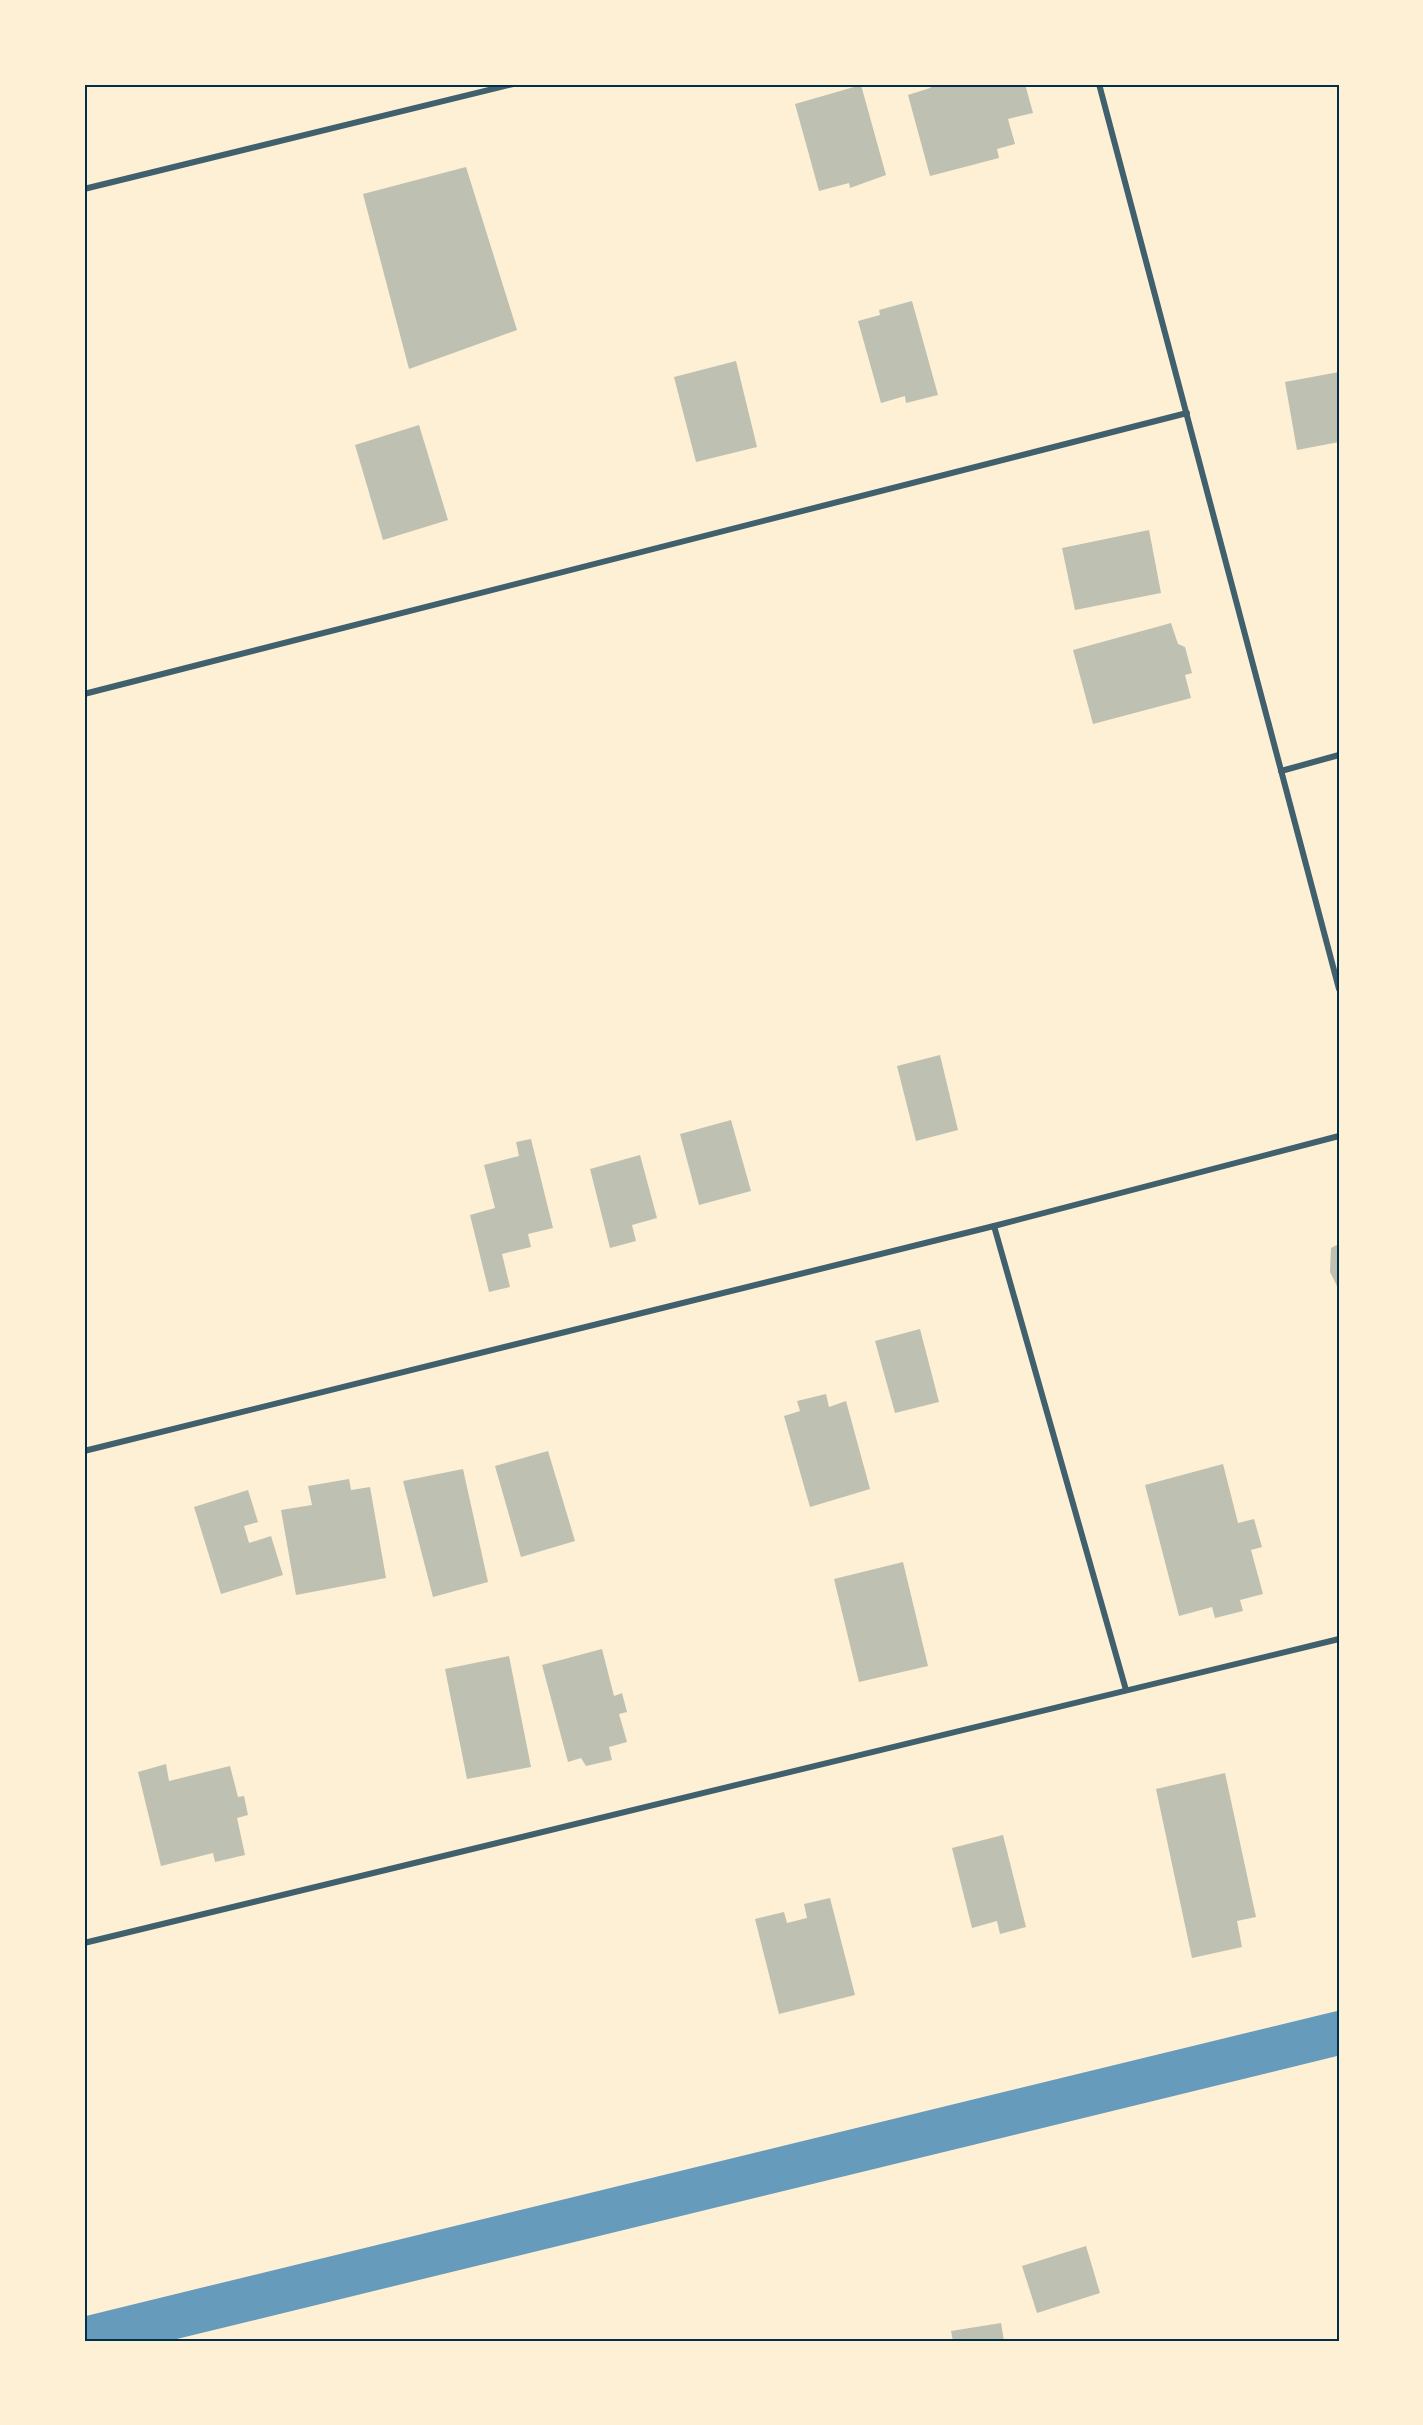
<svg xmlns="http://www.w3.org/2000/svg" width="1423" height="2425" viewBox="0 0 1423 2425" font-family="Barlow,sans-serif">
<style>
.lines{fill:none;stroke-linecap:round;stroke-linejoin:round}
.canal{stroke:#669bbc;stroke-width:44}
.building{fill:#bec0b2}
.minor{stroke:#3f606c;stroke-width:6}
.neatline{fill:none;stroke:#003049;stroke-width:2}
</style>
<rect width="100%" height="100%" fill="#fdf0d5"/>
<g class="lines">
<path class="canal" d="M84,2339L1339,2033"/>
</g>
<g class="building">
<path d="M933,84H1025L1033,113L1008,119L1015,144L997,149L999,158L930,176L908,95L930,88Z"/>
<path d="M861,85L886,175L850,188L849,183L819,191L795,104Z"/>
<path d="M466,167L517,330L409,369L363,194Z"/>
<path d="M912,301L938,395L906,403L905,396L881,403L858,321L880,315L879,310Z"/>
<path d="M736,361L757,447L696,462L674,377Z"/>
<path d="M1339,372V442L1297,450L1285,382Z"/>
<path d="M419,425L448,520L383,540L355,445Z"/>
<path d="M1149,530L1161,593L1075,610L1062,548Z"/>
<path d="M1171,623L1178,644L1185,647L1192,673L1185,675L1191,698L1093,724L1073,650Z"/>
<path d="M940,1055L958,1130L916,1141L897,1066Z"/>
<path d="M731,1120L751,1191L699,1205L680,1134Z"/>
<path d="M531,1139L553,1228L528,1234L531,1247L502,1254L510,1287L489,1292L470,1215L495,1208L484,1165L519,1156L516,1142Z"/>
<path d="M640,1155L657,1218L632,1225L636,1241L610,1248L590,1169Z"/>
<path d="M1339,1244V1290L1330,1272L1331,1248Z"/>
<path d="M920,1329L939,1402L895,1413L875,1341Z"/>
<path d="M826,1394L829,1407L846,1401L870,1489L810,1507L784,1416L800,1411L797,1401Z"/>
<path d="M548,1451L575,1541L521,1557L495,1466Z"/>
<path d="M1223,1464L1238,1523L1254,1519L1262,1547L1251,1550L1263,1594L1240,1600L1243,1611L1215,1618L1212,1607L1179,1616L1145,1485Z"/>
<path d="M463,1469L488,1582L433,1597L403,1481Z"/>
<path d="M349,1479L351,1490L370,1487L386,1578L296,1595L281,1510L312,1505L308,1486Z"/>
<path d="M248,1490L258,1522L244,1526L249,1543L271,1536L283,1575L221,1594L194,1507Z"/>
<path d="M903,1562L928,1666L859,1682L834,1579Z"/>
<path d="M602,1649L614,1696L622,1693L627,1712L619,1714L627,1742L609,1747L612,1760L586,1766L581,1758L568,1762L542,1665Z"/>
<path d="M509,1656L531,1767L467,1779L445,1669Z"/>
<path d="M166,1764L169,1781L230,1766L238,1797L244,1796L248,1815L237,1818L245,1855L215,1862L213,1853L161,1866L138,1772Z"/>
<path d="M1225,1773L1256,1917L1237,1921L1242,1947L1192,1958L1156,1789Z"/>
<path d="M1003,1835L1026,1927L1000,1934L997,1921L972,1928L952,1848Z"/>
<path d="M830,1898L855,1995L779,2014L755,1919L784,1912L787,1923L807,1918L804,1904Z"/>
<path d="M1086,2246L1100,2293L1037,2313L1022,2266Z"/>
<path d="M1001,2323L1004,2341H953L951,2331Z"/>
</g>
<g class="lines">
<g class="minor">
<path d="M1099,84L1339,989"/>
<path d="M84,189L513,84"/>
<path d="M84,694L1187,413"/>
<path d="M1281,771L1339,755"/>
<path d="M994,1226L1126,1690"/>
<path d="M84,1451L994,1226L1339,1136"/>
<path d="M84,1943L1339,1639"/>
</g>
</g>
<rect width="1423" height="2425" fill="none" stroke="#fdf0d5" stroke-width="171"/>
<rect x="86" y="86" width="1252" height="2254" class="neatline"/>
</svg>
